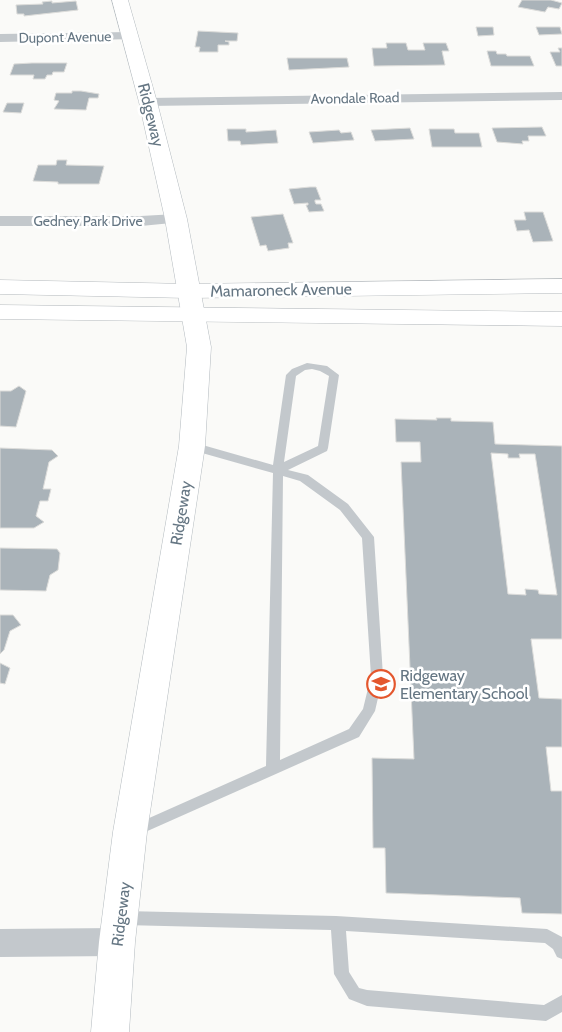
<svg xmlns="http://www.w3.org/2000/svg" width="562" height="1032" viewBox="0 0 562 1032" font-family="Cabin,sans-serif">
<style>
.building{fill:#aab3b9;stroke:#dcdcda;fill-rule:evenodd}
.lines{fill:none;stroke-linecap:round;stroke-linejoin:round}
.secondary-casing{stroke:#b3babf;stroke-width:1}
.primary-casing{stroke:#b5babe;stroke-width:1}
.lane{fill:#c3c8cc;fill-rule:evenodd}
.street{fill:#c3c8cc;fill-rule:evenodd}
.secondary{fill:#fff;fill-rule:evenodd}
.primary{fill:#fff;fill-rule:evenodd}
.labels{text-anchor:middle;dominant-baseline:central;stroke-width:5;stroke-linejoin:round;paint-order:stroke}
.far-street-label{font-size:14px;fill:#657683;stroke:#fff}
.street-label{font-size:16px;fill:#657683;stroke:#fff}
.poi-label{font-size:16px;fill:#657683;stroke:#fff;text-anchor:start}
</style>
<rect width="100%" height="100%" fill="#fafaf8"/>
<g class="building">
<path d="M522,0H551L562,3L559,9L548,7L545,12L518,7Z"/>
<path d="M52,1V3L76,1L78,10L24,16V14H17L16,5L43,4L42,2Z"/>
<path d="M476,27H493L494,35L478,36Z"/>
<path d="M536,27H560L562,34L539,35Z"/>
<path d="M198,31L238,33L237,41H225L229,42V45H218V52H199L200,47H195Z"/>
<path d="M386,43H406L408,50H425L423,43H446L449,51H442L445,65L374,66L372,48H387Z"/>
<path d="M558,48H562V66H556L550,52H560Z"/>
<path d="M487,51H496L497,54H506L507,56H530L534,66H491Z"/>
<path d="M287,58H347L349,67L289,70Z"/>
<path d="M32,63H67L64,72H53L52,75H47L45,79H33L34,75H10L14,64Z"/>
<path d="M72,91H81L99,94L98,98H89L86,110L54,109L59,101L54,100L56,93H72Z"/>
<path d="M7,103H24L21,113L3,112Z"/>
<path d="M542,127L546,136H528L529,141H522L523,144L497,142L492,128Z"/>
<path d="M410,128L414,139L375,141L371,130Z"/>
<path d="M227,129H246V132L276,130L278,143L241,145L240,141H228Z"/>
<path d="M429,129H454L455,133H479L482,147H432Z"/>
<path d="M339,130L341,133L351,132L354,140L313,143L309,132Z"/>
<path d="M57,160H67L66,165L104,166L99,184H58V182L33,181L38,165H56Z"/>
<path d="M310,187H316L321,200H315V202L316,204H321L324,211L309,212L306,205H308V203L294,204L289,189Z"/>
<path d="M524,212H543L553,241L533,242L529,230L517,231L514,220H526Z"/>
<path d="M283,214L293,243H288L289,248L268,251L266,245L260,246L251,217Z"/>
<path d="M19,386L26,391L16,427L0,426V391H11Z"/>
<path d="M436,418H451V421L493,422L495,444L562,446V639H531L539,698L562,699V747H546L551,791H562V914L522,913L520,898L386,893L385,848H373L372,758L414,759L401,462H421L420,442H396L395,419L437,420ZM491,453L508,454V458H520L519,454H535L557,595L539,594L538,590L525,589L526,595L508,594Z"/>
<path d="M0,448L52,450L58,456L49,462L43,489H51L48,501H40L36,516L44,522L34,528H0Z"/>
<path d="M0,548L57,549L60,553L58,570L50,575L46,591L0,590Z"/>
<path d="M0,615H13L21,625L10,631L4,650L0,654Z"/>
<path d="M0,663L10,668L5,684L0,683Z"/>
</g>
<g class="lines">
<defs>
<path id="secondary" d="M112,0H128L157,102L187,219L211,347L205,446L147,832L135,942L129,1032H91L99,942L113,832L179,446L187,347L165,219L139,102Z"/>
<g id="primary">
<path d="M562,279V293L189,298L0,294V280L189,284Z"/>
<path d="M0,305L562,312V326L0,319Z"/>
</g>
</defs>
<use href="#secondary" class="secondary-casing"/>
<use href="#primary" class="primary-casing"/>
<g class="lane">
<path d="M307,363L327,366L339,375L328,448L327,451L288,470L308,475L348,504L374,537L383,676L375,711L359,737L134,837L129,835L127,831L129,827L266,766L273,473L188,449L187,446L192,442L273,465L286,375L292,369ZM312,369L320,371L329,376L318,446L284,462L296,376L305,370ZM283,476L300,481L340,510L362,538L371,676L363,709L349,729L280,760Z"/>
<path d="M124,911L336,916L547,929L562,937V959L557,957L553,949L545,943L346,931L349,972L359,988L367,990L544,1005L562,995V1012L546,1021L367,1006L349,999L334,974L331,930L124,925L119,923L117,918L119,913Z"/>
</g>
<g class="street">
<path d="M130,32L135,33L137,36L135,39L0,42V34Z"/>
<path d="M562,92V100L148,106L143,105L141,102L143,99L148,98Z"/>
<path d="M176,214L182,216L184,219L182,222L141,226H0V216H141Z"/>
<path d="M117,928L127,932L131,942L127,952L117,956L0,957V929Z"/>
</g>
<use href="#secondary" class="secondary"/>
<use href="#primary" class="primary"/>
</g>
<defs>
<symbol id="school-ring" viewBox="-11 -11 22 22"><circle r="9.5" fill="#fff" stroke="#e4572e" stroke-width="1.5"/><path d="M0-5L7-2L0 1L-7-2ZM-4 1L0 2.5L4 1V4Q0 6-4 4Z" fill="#e4572e"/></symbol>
</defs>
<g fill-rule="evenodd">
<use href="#school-ring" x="365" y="668" width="32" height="32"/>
</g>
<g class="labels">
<g class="far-street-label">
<text transform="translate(65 37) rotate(-1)">Dupont Avenue</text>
<text transform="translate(355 98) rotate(-1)">Avondale Road</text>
<text x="88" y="221">Gedney Park Drive</text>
</g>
<g class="street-label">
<text transform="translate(151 115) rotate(76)">Ridgeway</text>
<text transform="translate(281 290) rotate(-1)">Mamaroneck Avenue</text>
<text transform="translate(181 513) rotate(-81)">Ridgeway</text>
<text transform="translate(121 914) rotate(-83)">Ridgeway</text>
</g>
<g class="poi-label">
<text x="400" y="675">Ridgeway<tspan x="400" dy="18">Elementary School</tspan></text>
</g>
</g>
</svg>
